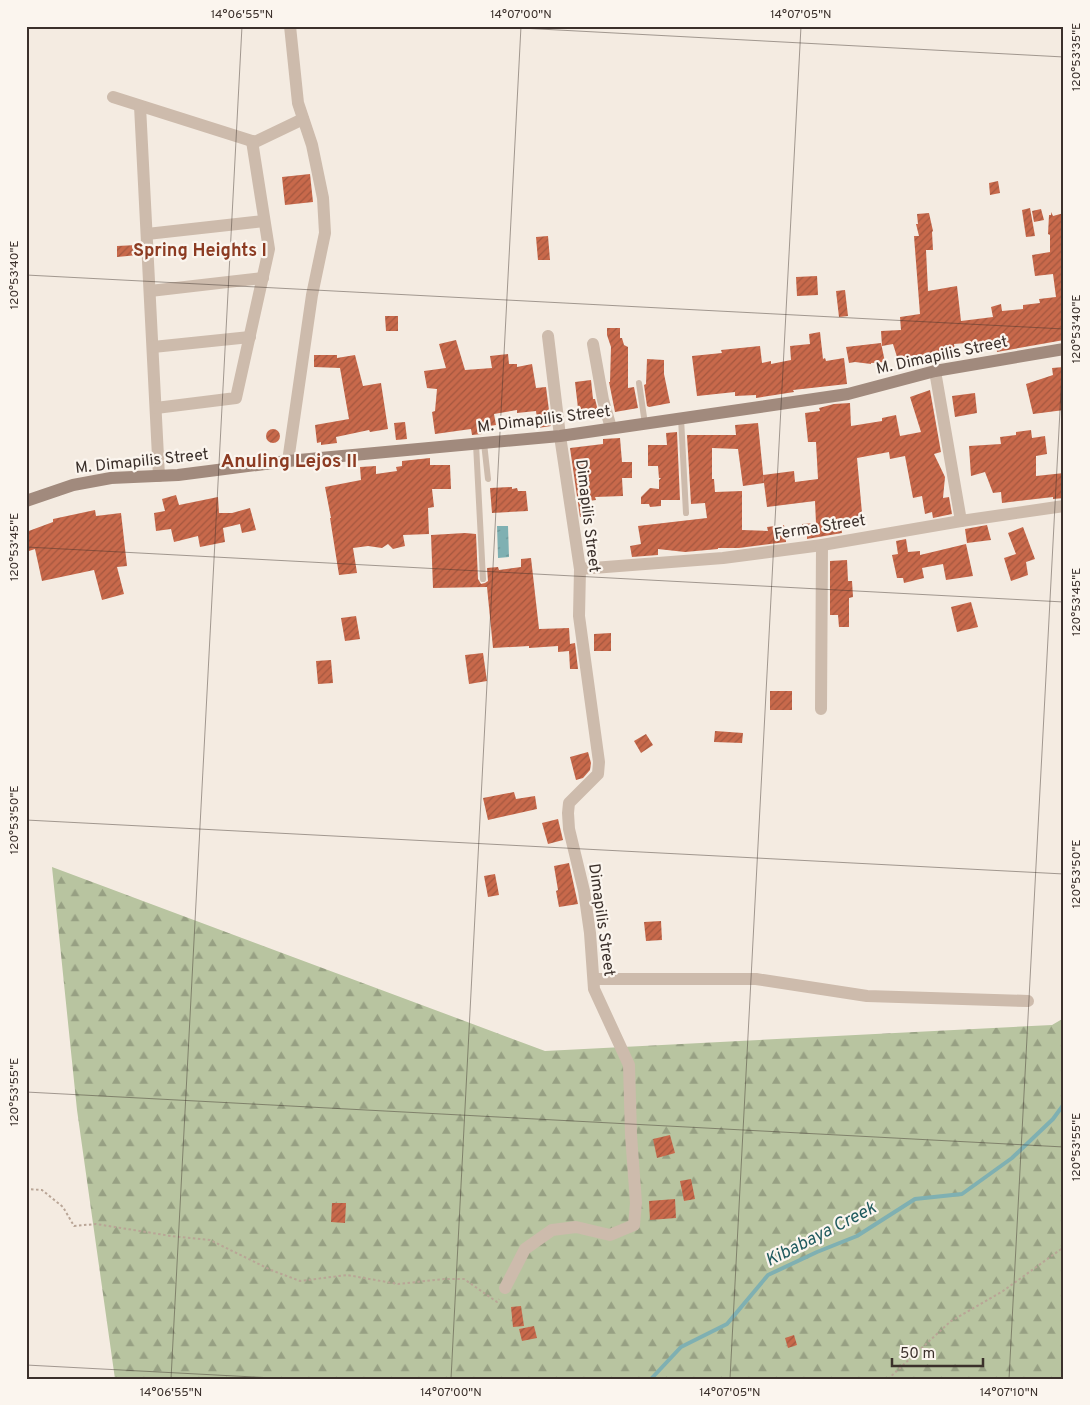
<svg xmlns="http://www.w3.org/2000/svg" width="1090" height="1405" viewBox="0 0 1090 1405" font-family="Overpass,sans-serif">
<style>
.forest{fill:url(#forest-firs)}
.water{fill:url(#water-ripples)}
.lines{fill:none;stroke-linecap:round;stroke-linejoin:round}
.stream{stroke:#7fb0b2;stroke-width:4}
.building{fill:url(#building-hatch)}
.path{stroke:#b9a596;stroke-width:2;stroke-dasharray:2.5 2.5;stroke-linecap:butt}
.lane{stroke:#cdbbac;stroke-width:6}
.street{stroke:#cdbbac;stroke-width:12}
.secondary{stroke:#a18a7d;stroke-width:12}
.ticks{fill:none;stroke:#3b302b;stroke-width:1;stroke-opacity:0.45}
.labels{text-anchor:middle;dominant-baseline:central;stroke-width:4.5;stroke-linejoin:round;paint-order:stroke}
.street-label{font-size:16px;fill:#3b302b;stroke:#fbf5ee}
.neighbourhood-label{font-size:18px;font-weight:bold;fill:#8c3b22;stroke:#fbf5ee}
.water-label{font-size:18px;font-style:italic;fill:#1f5a5e;stroke:#fbf5ee}
.quarter-label{font-size:19px;font-weight:bold;fill:#8c3b22;stroke:#fbf5ee}
.neatline{fill:none;stroke:#3b302b;stroke-width:2}
.ticks-label{font-size:12px;text-anchor:middle;fill:#3b302b}
</style>
<defs>
<pattern id="forest-firs" width="22" height="20" patternUnits="userSpaceOnUse" patternTransform="scale(1.25)"><rect width="22" height="20" fill="#b8c4a0"/><path d="M5 1l3.5 6h-7zM16 11l3.5 6h-7z" fill="#97a083"/></pattern>
<pattern id="water-ripples" width="26" height="14" patternUnits="userSpaceOnUse" patternTransform="scale(1.25)"><rect width="26" height="14" fill="#7fb0b2"/><path d="M2 4q2-2 4 0t4 0M15 11q2-2 4 0t4 0" fill="none" stroke="#699091"/></pattern>
<pattern id="building-hatch" width="6" height="6" patternUnits="userSpaceOnUse" patternTransform="scale(1.25)"><rect width="6" height="6" fill="#c8694b"/><path d="M-1 1l2-2M0 6l6-6M5 7l2-2" fill="none" stroke="#a4573f"/></pattern>
</defs>
<rect width="100%" height="100%" fill="#f4ebe1"/>
<path class="forest" d="M52,867L545,1051L1052,1025L1064,1018V1379H115L77,1110Z"/>
<path class="water" d="M497,526H508L509,557L498,558Z"/>
<g class="lines">
<path class="stream" d="M651,1379L681,1347L727,1324L768,1275L817,1252L857,1236L915,1199L962,1194L1012,1158L1053,1119L1064,1104"/>
</g>
<g class="building">
<path d="M310,174L313,202L285,205L282,177Z"/>
<path d="M998,181L1000,193L990,195L989,183Z"/>
<path d="M1030,208L1035,236L1026,237L1022,210Z"/>
<path d="M1041,209L1044,220L1034,222L1032,211Z"/>
<path d="M1051,212L1053,216L1064,213V235L1061,236L1064,244V340L997,352L996,343L979,345L978,342L954,344L956,357L939,359L925,365L920,357H897L893,344L882,346L881,331L901,330L900,317L920,314L914,236H919L916,224H918L917,214L929,213L933,231L932,232L933,250H926L928,291L957,286L961,321L993,317L991,307L1001,304L1002,311L1023,309V305L1040,303L1039,299L1056,297L1053,274L1035,276L1032,255L1050,252V235L1048,234L1049,215H1051Z"/>
<path d="M548,236L550,260H538L536,237Z"/>
<path d="M137,245L138,255L117,257V246Z"/>
<path d="M817,276L818,295L797,296L796,277Z"/>
<path d="M845,290L848,316L839,317L836,291Z"/>
<path d="M385,316H398V331H386Z"/>
<path d="M607,328H620V338H622L624,345L628,347V388L634,387L638,408L615,412L609,382H610L611,347L607,335Z"/>
<path d="M820,332L823,359L825,358L826,361L844,358L847,384L793,390L794,392L756,398V395L735,396V392L697,396L692,356L722,353L721,350L760,346L762,363L771,361V364L791,360L790,346L810,344L809,334Z"/>
<path d="M456,340L465,370L492,368L490,356L508,354L509,364H517V367L532,364L536,388L546,387L551,426L538,428L536,411L517,413V410L494,414L496,425L481,427L482,434L472,435L471,429L435,434L432,412L435,411L437,389L427,388L424,371L446,368L439,344Z"/>
<path d="M881,343L885,362L871,363V364L855,362L849,363L846,347Z"/>
<path d="M314,355H337V358L355,355L363,386L381,383L388,429L370,432L369,430L336,437L337,443L321,445V442L317,443L315,425L349,419L340,368L314,367Z"/>
<path d="M647,359L664,360V374L670,403L649,407L647,406L644,385L646,384Z"/>
<path d="M1064,367V410L1033,414L1026,384L1053,375L1052,368Z"/>
<path d="M591,380L593,399H595L599,415L579,417L575,382Z"/>
<path d="M930,390L941,452L934,454L945,477L943,498L949,497L952,514L933,518L932,512L925,514L922,496L913,498L905,456L890,459L889,452L857,458L863,524L841,526L842,533L807,539V534L803,535L802,524L816,523L815,501L767,507L763,475L794,471L795,482L818,479L816,442H808L805,413L820,411L819,408L834,404L850,403L851,426L882,421V418L896,415L900,436L921,432L910,397Z"/>
<path d="M975,393L977,413L955,417L952,396Z"/>
<path d="M405,422L407,439L396,440L394,423Z"/>
<path d="M758,423L764,483L743,486L738,449L712,448V479H714L715,492L742,491V530L768,531L767,527L784,525L786,542L739,548H718V549L685,552L658,549V555L632,557L630,546L641,544L638,526L707,518L705,503L691,504L687,435H736L735,425Z"/>
<circle cx="273" cy="436" r="7"/>
<path d="M1031,430L1032,438L1045,436L1047,454L1036,456V476L1064,473V498L1053,499V497L1002,503L1001,492L993,493L985,472L971,476L969,446L1001,444L1000,437L1016,435V432Z"/>
<path d="M677,432L680,500H661V506L650,507L649,504H641V497L650,488L659,489V480L661,478H659L658,466H648V445H667L666,433Z"/>
<path d="M620,438L622,462H632V478H622L623,496L595,497L596,500L589,501V517H580L570,448L603,444V439Z"/>
<path d="M430,458V465H450L451,489H432L434,507L428,508L429,534L403,535L405,546L393,549L388,544L382,548L368,546L353,548L357,573L339,575L330,518H331L325,487L361,480L360,467L376,466V474L397,471L396,467L402,466V461Z"/>
<path d="M512,487V489L517,488L518,491H526L528,511L492,513L490,488Z"/>
<path d="M176,495L179,505L218,497L219,513H232L250,508L256,530L242,533L240,524L223,528L225,542L200,547L198,536L174,542L171,529L156,531L154,513L165,511L162,499Z"/>
<path d="M95,510L96,516L121,513L127,566L117,567L124,594L102,600L94,570L42,581L35,549L26,552V532L53,522V519Z"/>
<path d="M987,525L991,540L967,543L965,529Z"/>
<path d="M1023,527L1035,559L1026,562L1028,575L1011,581L1004,558L1016,554L1008,533Z"/>
<path d="M465,533L476,534L478,579L481,584L485,583L488,581L487,568L498,567L499,570L521,567V559L531,558L539,629L569,628L570,644L575,643L578,669H570L569,651L558,652V646L529,648V646L493,648L487,587L433,588L431,535Z"/>
<path d="M906,539L908,552L920,551V555L966,544L973,576L946,580L943,564L922,568L924,578L904,583L903,578H897L892,555L898,554L896,541Z"/>
<path d="M847,560L848,581H852L853,597L849,598V627H839L838,615H830V561Z"/>
<path d="M971,602L978,627L957,632L951,607Z"/>
<path d="M356,616L360,639L345,641L341,618Z"/>
<path d="M611,633V651H594V634Z"/>
<path d="M483,653L487,681L469,684L465,655Z"/>
<path d="M331,660L333,683L318,684L316,661Z"/>
<rect x="770" y="691" width="22" height="19"/>
<path d="M715,731L743,733L742,743L714,742Z"/>
<path d="M646,734L653,745L641,753L634,741Z"/>
<path d="M588,752L591,763L590,770L583,778L576,780L570,757Z"/>
<path d="M514,792L516,799L535,796L537,809L488,820L483,798Z"/>
<path d="M558,819L563,840L548,844L542,823Z"/>
<path d="M569,863L578,904L559,907L556,891L558,890L554,866Z"/>
<path d="M495,874L499,895L488,897L484,876Z"/>
<path d="M661,921L662,940L646,941L644,922Z"/>
<path d="M670,1135L675,1153L657,1158L653,1139Z"/>
<path d="M691,1179L695,1199L684,1201L680,1181Z"/>
<path d="M675,1199L676,1218L650,1220L649,1201Z"/>
<path d="M332,1203H346L345,1223L331,1222Z"/>
<path d="M521,1306L524,1326L513,1327L511,1307Z"/>
<path d="M534,1326L537,1338L522,1341L519,1329Z"/>
<path d="M794,1335L797,1345L788,1348L785,1338Z"/>
</g>
<g class="lines">
<g class="path">
<path d="M26,1189L42,1190L63,1207L74,1226L96,1224L171,1236L210,1240L271,1270L300,1281L347,1275L398,1284L444,1279H464L497,1302L499,1299"/>
<path d="M888,1379L951,1321L1003,1291L1064,1247"/>
</g>
<g class="lane">
<path d="M639,383L645,424"/>
<path d="M681,418L686,513"/>
<path d="M484,443L488,479"/>
<path d="M476,444L483,579"/>
</g>
<g class="street">
<path d="M113,97L255,142L303,119"/>
<path d="M140,106L159,476"/>
<path d="M147,234L264,221"/>
<path d="M150,291L263,278"/>
<path d="M593,344L603,400L611,428"/>
<path d="M153,347L250,337"/>
<path d="M935,371L961,521"/>
<path d="M156,408L236,398L269,249L252,141"/>
<path d="M288,461L312,295L325,233L323,198L312,145L298,103L290,26"/>
<path d="M580,569L723,558L822,545L961,521L1064,506"/>
<path d="M821,709L822,545"/>
<path d="M594,979H756L867,996L1028,1001"/>
<path d="M505,1288L525,1249L552,1230L576,1227L610,1235L634,1225L636,1203L631,1135L629,1065L594,989L590,933L584,891L569,829L568,813L569,803L598,774L599,762L579,616L580,569L560,436L548,336"/>
</g>
<path class="secondary" d="M26,501L73,485L111,478L178,475L288,461L560,436L746,409L848,394L935,371L1064,349"/>
</g>
<path class="ticks" d="M483,26L1064,57M26,275L1064,329M26,547L1064,602M26,820L1064,874M26,1092L1064,1147M26,1365L292,1379M171,1379L242,26M451,1379L521,26M730,1379L801,26M1009,1379L1064,334"/>
<g class="labels">
<g class="street-label">
<text transform="translate(942 356) rotate(-12)">M. Dimapilis Street</text>
<text transform="translate(544 420) rotate(-7)">M. Dimapilis Street</text>
<text transform="translate(142 462) rotate(-6)">M. Dimapilis Street</text>
<text transform="translate(587 516) rotate(83)">Dimapilis Street</text>
<text transform="translate(820 528) rotate(-9)">Ferma Street</text>
<text transform="translate(601 920) rotate(82)">Dimapilis Street</text>
</g>
<g class="neighbourhood-label">
<text x="200" y="251">Spring Heights I</text>
</g>
<g class="water-label">
<text transform="translate(821 1235) rotate(-27)">Kibabaya Creek</text>
</g>
<g class="quarter-label">
<text x="289" y="462">Anuling Lejos II</text>
</g>
</g>
<rect width="1090" height="1405" fill="none" stroke="#fbf5ee" stroke-width="55"/>
<path d="M892 1358v8h91v-8" fill="none" stroke="#3b302b" stroke-width="2.5"/>
<text x="900" y="1358" font-size="15" fill="#3b302b" stroke="#fbf5ee" stroke-width="4" paint-order="stroke">50 m</text>
<rect x="28" y="28" width="1034" height="1350" class="neatline"/>
<g class="ticks-label">
<text x="242" y="18">14°06'55"N</text>
<text x="521" y="18">14°07'00"N</text>
<text x="801" y="18">14°07'05"N</text>
<text transform="translate(1076 57) rotate(-90)" y="4">120°53'35"E</text>
<text transform="translate(14 275) rotate(-90)" y="4">120°53'40"E</text>
<text transform="translate(1076 329) rotate(-90)" y="4">120°53'40"E</text>
<text transform="translate(14 547) rotate(-90)" y="4">120°53'45"E</text>
<text transform="translate(1076 602) rotate(-90)" y="4">120°53'45"E</text>
<text transform="translate(14 820) rotate(-90)" y="4">120°53'50"E</text>
<text transform="translate(1076 874) rotate(-90)" y="4">120°53'50"E</text>
<text transform="translate(14 1092) rotate(-90)" y="4">120°53'55"E</text>
<text transform="translate(1076 1147) rotate(-90)" y="4">120°53'55"E</text>
<text x="171" y="1396">14°06'55"N</text>
<text x="451" y="1396">14°07'00"N</text>
<text x="730" y="1396">14°07'05"N</text>
<text x="1009" y="1396">14°07'10"N</text>
</g>
</svg>
